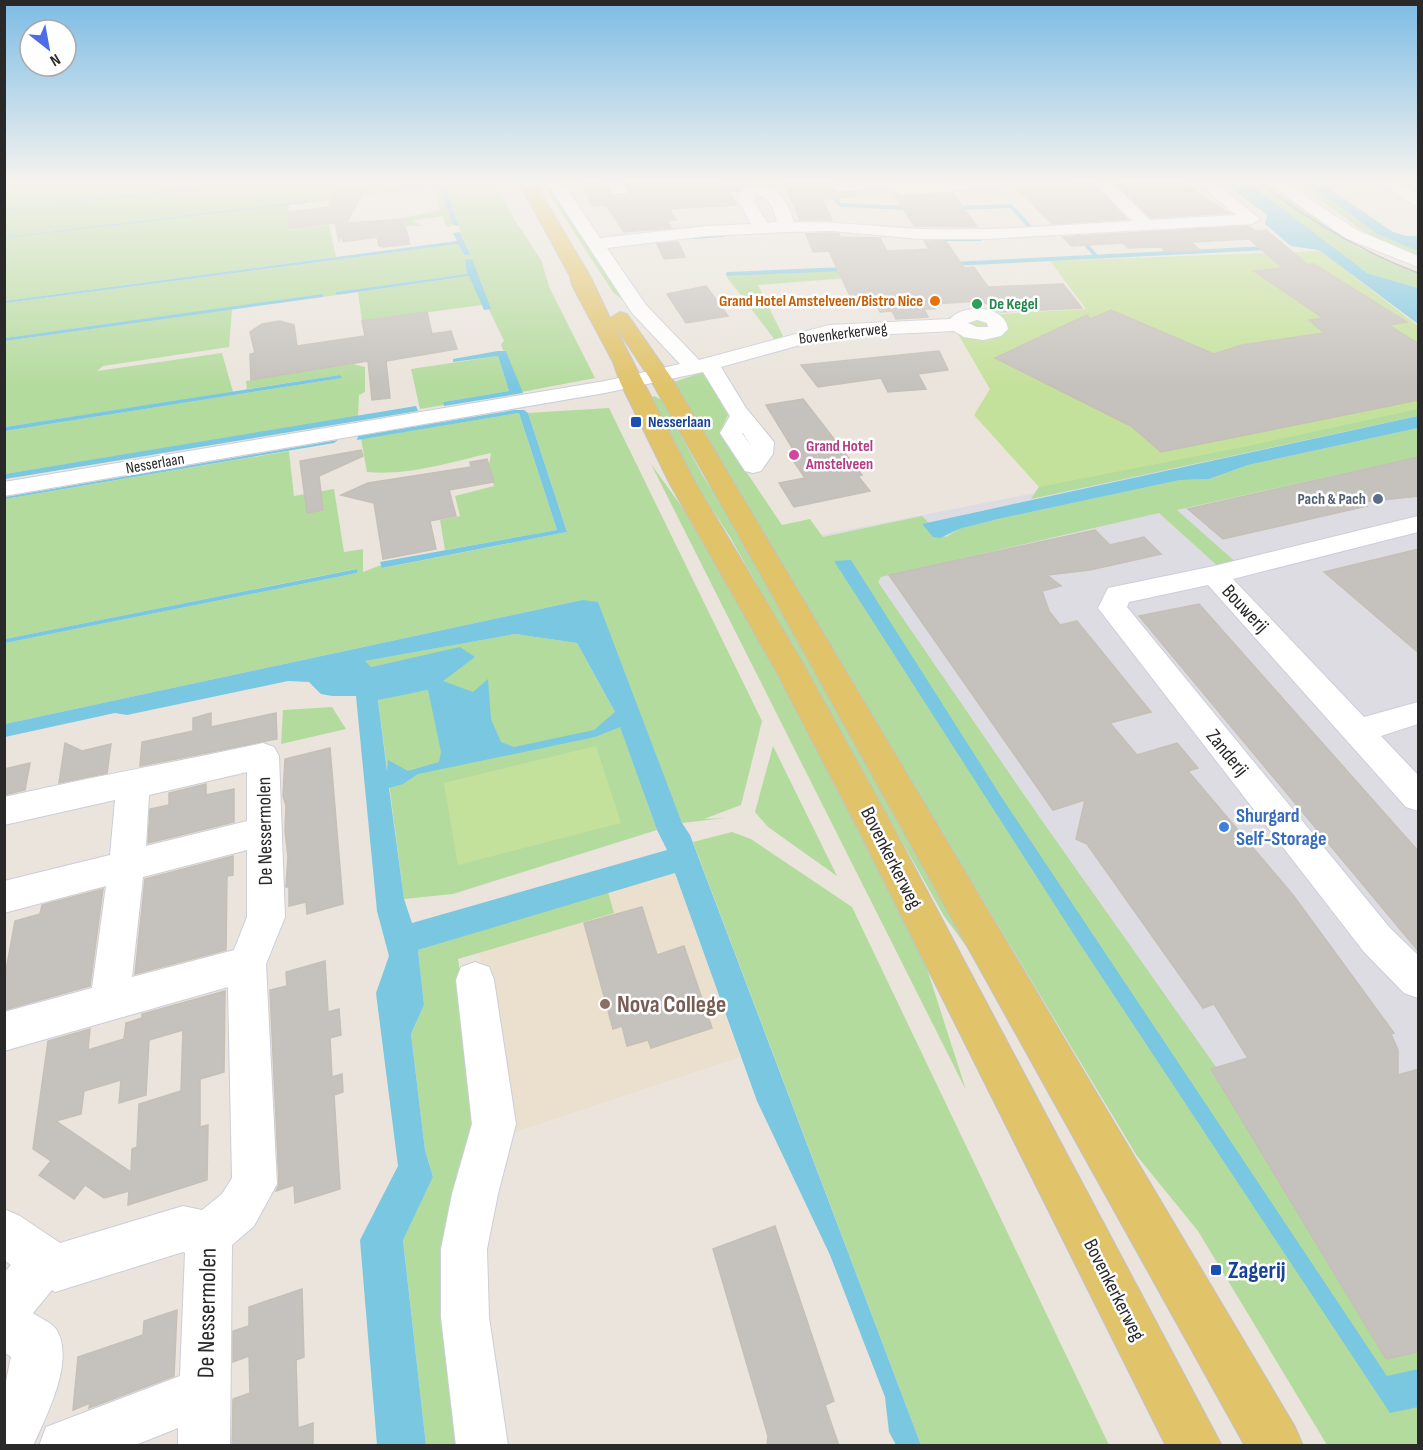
<svg xmlns="http://www.w3.org/2000/svg" width="1423" height="1450" viewBox="0 0 1423 1450" font-family="'Sofia Sans Condensed',sans-serif">
<style>
.industrial{fill:#dedce3}
.education{fill:#eae0cd}
.green{fill:#b4db9e}
.pitch{fill:#c4e19b}
.water{fill:#7ac7e1;fill-rule:evenodd}
.lines{fill:none;stroke-linecap:round;stroke-linejoin:round}
.stream{stroke:#7ac7e1;stroke-width:4}
.building{fill:#c5c1bc;stroke:#c5bfb6;stroke-width:1.5;fill-rule:evenodd}
.minor-casing{stroke:#cbced9;stroke-width:2}
.major-casing{stroke:#c3c3c3;stroke-width:2}
.minor{fill:#fff;fill-rule:evenodd}
.major{fill:#e1c36a;fill-rule:evenodd}
.tram{stroke:#a0a2b1;stroke-width:1.5}
.food-dot{fill:#e8710a;stroke:#fff;stroke-width:2}
.leisure-dot{fill:#2e9e5b;stroke:#fff;stroke-width:2}
.transit-dot{fill:#1a4fb4;stroke:#fff;stroke-width:2}
.hotel-dot{fill:#d1479c;stroke:#fff;stroke-width:2}
.service-dot{fill:#5c6f8a;stroke:#fff;stroke-width:2}
.shop-dot{fill:#3f7fe0;stroke:#fff;stroke-width:2}
.education-dot{fill:#8d6e63;stroke:#fff;stroke-width:2}
.labels{text-anchor:middle;dominant-baseline:central;stroke-width:5;stroke-linejoin:round;paint-order:stroke}
.far-food-label{font-size:16px;font-weight:bold;fill:#c56008;stroke:#fff;text-anchor:end}
.far-leisure-label{font-size:16px;font-weight:bold;fill:#27864d;stroke:#fff;text-anchor:start}
.far-street-label{font-size:16px;fill:#292929;stroke:#fff}
.far-transit-label{font-size:16px;font-weight:bold;fill:#164399;stroke:#fff;text-anchor:start}
.far-hotel-label{font-size:16px;font-weight:bold;fill:#b23c85;stroke:#fff;text-anchor:start}
.far-service-label{font-size:16px;font-weight:bold;fill:#4e5e75;stroke:#fff;text-anchor:end}
.street-label{font-size:20px;fill:#292929;stroke:#fff}
.shop-label{font-size:20px;font-weight:bold;fill:#366cbe;stroke:#fff;text-anchor:start}
.near-education-label{font-size:24px;font-weight:bold;fill:#785e54;stroke:#fff;text-anchor:start}
.near-transit-label{font-size:24px;font-weight:bold;fill:#164399;stroke:#fff;text-anchor:start}
.near-street-label{font-size:24px;fill:#292929;stroke:#fff}
</style>
<rect width="100%" height="100%" fill="#eae4dc"/>
<path class="industrial" d="M1418,421V1445L776,544L1354,430Z"/>
<path class="education" d="M675,873L740,1057L512,1133L479,952L613,913L608,892Z"/>
<g class="green">
<path d="M23,183H239L5,209L4,185Z"/>
<path d="M251,183H437V185L360,196L358,191H342L331,195L333,200L289,205V230L329,225L336,257L5,301L4,238L304,202L5,237V210Z"/>
<path d="M444,183H496L514,219L541,260L550,289L595,378L522,392L506,351L503,350L501,344L504,341L465,260L467,274L337,292V295L323,297L322,295L5,338L4,303L458,244L464,255H469Z"/>
<path d="M542,183H550L631,307L613,292Z"/>
<path d="M1244,183H1268L1358,248L1418,272V288L1367,273Z"/>
<path d="M1296,183H1306L1379,235L1418,251V258L1380,243Z"/>
<path d="M441,189L453,223L451,227L445,225L443,216L412,221L424,226H406L402,218L441,210L434,191Z"/>
<path d="M855,270L860,277L758,285L784,338L775,340L726,276Z"/>
<path d="M470,276L482,305L362,321L358,292Z"/>
<path d="M232,309L229,347L103,366L97,371L222,353L233,392L5,427V341Z"/>
<path d="M498,356L509,391L443,402L444,405L420,409L411,369Z"/>
<path d="M353,364L365,367V392L359,395L358,417L5,474V431L341,378L340,375L247,389L246,381Z"/>
<path d="M703,372L728,415L720,433L782,525L810,519L823,537L922,516L929,523L922,524L946,537L959,529L998,519L1180,480L1209,479L1248,465L1418,428V457L1177,510L1239,565L1221,569L1159,513L881,577L878,582L1038,815L1404,1333L1418,1331V1445H1327L1198,1231L1137,1156L671,383Z"/>
<path d="M654,396L662,400L703,476L751,551L1006,1000L944,916L730,537L691,476L649,399Z"/>
<path d="M1418,404V416L1031,499L1044,479Z"/>
<path d="M609,408L762,721L741,805L704,819L725,818L682,823L599,610L582,600L5,724V643L357,573L356,569L5,639V499L289,451L294,496L334,489L344,552L363,549V572L381,565L383,568L567,532L528,413Z"/>
<path d="M519,413L557,530L445,550L440,520L460,516L455,496L494,486L489,465L491,453C451,462 409,476 367,472L361,439Z"/>
<path d="M651,464L716,554L912,922L966,1090Z"/>
<path d="M515,634L577,643L615,712L657,830L453,894L404,899L378,699L428,690L460,648L371,667L364,661Z"/>
<path d="M332,707L346,729L281,744L283,710Z"/>
<path d="M773,746L837,876L768,827L755,812Z"/>
<path d="M732,832L751,839L852,907L1109,1445H921L693,842Z"/>
<path d="M608,892L614,913L458,959L481,1114L470,1445H426L403,1239L433,1177L425,1150L411,1034L424,1005L418,950Z"/>
</g>
<g class="pitch">
<path d="M1321,251L1418,326V409L1253,445L1039,487L974,415L990,389L948,317L1086,309L1050,261Z"/>
<path d="M596,746L621,823L458,865L444,783Z"/>
</g>
<g class="water">
<path d="M239,183H251L5,210V209Z"/>
<path d="M437,183H444L459,226L453,225L440,187L376,193L436,185Z"/>
<path d="M1224,183H1248L1367,273L1418,288V324L1319,250L1291,246L1265,224L1267,215Z"/>
<path d="M1306,183H1321L1393,232L1406,236H1418V251L1379,235Z"/>
<path d="M308,201L304,203L5,238V237Z"/>
<path d="M460,232L470,255H464L458,244L5,303V301L457,241L453,233Z"/>
<path d="M472,259L491,309L484,310L469,276L337,295L336,292L467,274L465,260Z"/>
<path d="M323,294V297L5,341V338Z"/>
<path d="M498,351H506L523,393L444,406L443,402L509,391L498,356L453,362V359Z"/>
<path d="M340,375L342,378L5,431V427Z"/>
<path d="M416,406L418,411L5,479V474Z"/>
<path d="M514,410H524L528,413L567,532L382,568L380,562L557,530L519,413L357,440L358,436Z"/>
<path d="M1418,416V428L1248,465L1209,479L1180,480L998,519L959,529L940,538L933,537L922,524Z"/>
<path d="M338,440L334,443L5,499V497Z"/>
<path d="M851,560L1004,801L1387,1376L1418,1369V1407L1390,1413L1078,941L834,561Z"/>
<path d="M357,569V573L5,643V639Z"/>
<path d="M582,600L598,602L682,823L690,835L921,1445H896L889,1432L885,1397L830,1255L757,1101L675,873L418,950L424,1005L411,1034L425,1150L433,1177L403,1240L426,1445H377L360,1240L398,1166L376,993L389,956L377,911L356,696H332L321,694L309,682L288,681L127,715L115,713L5,737V724ZM515,634L577,643L615,712L594,730L514,747L501,742L491,719L488,679L473,692L443,681L475,657L460,647L371,667L365,661ZM428,690L441,752L439,762L408,771L388,760L387,771L378,700ZM620,727L657,830L667,850L412,923L404,899L389,788L403,784L418,774L595,737Z"/>
</g>
<g class="lines">
<g class="stream">
<path d="M720,191L746,189L744,183"/>
<path d="M830,192L840,205L911,208"/>
<path d="M955,208L1011,206L1031,228"/>
<path d="M1069,233H1076L1096,256"/>
<path d="M695,237L723,235"/>
<path d="M934,239H980"/>
<path d="M952,264L1268,248"/>
<path d="M728,274L845,269"/>
</g>
</g>
<g class="building">
<path d="M584,183H604L613,195L627,194L629,190L625,183H724L737,205L669,209L676,220L668,221L672,228L624,232L606,205L591,206Z"/>
<path d="M784,183H830L829,187L832,191L856,192V197L822,199L832,220H800Z"/>
<path d="M1085,183H1093L1127,219L1052,224L1014,186Z"/>
<path d="M1115,183H1182L1229,213L1151,218Z"/>
<path d="M345,190H364L347,223L403,219L410,244L384,247L379,246L377,237L343,242L342,235L339,241L335,223L290,229L287,212L329,207L331,194Z"/>
<path d="M953,193L977,227L914,226L894,194L902,196Z"/>
<path d="M1249,226L1256,231L1266,230L1307,264H1314L1407,322L1388,325L1419,344V400L1161,452L1131,426L995,358L1087,315L1090,319L1111,310L1214,354L1242,345L1324,333L1309,320L1323,318L1254,271L1283,268L1249,239L1191,242L1200,250L1166,252L1161,247L1128,248L1123,243L1071,246L1063,237Z"/>
<path d="M831,233L839,234L840,237L880,238L887,251L929,249L924,241H946L964,268L974,267L988,287L1063,284L1082,308L1000,312L990,305L980,301L933,304L935,309H924L928,317L896,319L892,311L880,312L874,299L851,298L829,251L813,252L806,234Z"/>
<path d="M678,242L685,257L664,259L657,244Z"/>
<path d="M706,286L728,316L686,323L667,294Z"/>
<path d="M427,312L432,334L451,331L457,349L386,361L390,398L372,400L368,361L251,380L250,354L255,353L250,332L262,324L280,321L294,325L297,346L365,336L362,321Z"/>
<path d="M939,351L948,370L918,374L926,389L888,392L881,378L818,387L801,365Z"/>
<path d="M803,399L862,475L858,476L870,491L794,507L779,483L805,478L788,453L793,449L766,405Z"/>
<path d="M361,450L363,456L319,476L323,510L307,513L300,461Z"/>
<path d="M1419,457V496L1362,502L1367,506L1223,539L1188,509Z"/>
<path d="M487,459L494,482L449,490L456,516L430,521L436,549L383,559L374,503L341,495L368,483L471,467L470,462Z"/>
<path d="M1095,530L1110,545L1144,537L1161,554L1090,570L1047,575L1061,586L1042,591L1049,611L1060,625L1077,621L1151,712L1110,723L1137,755L1177,743L1198,768L1188,771L1293,895L1394,1033L1391,1034L1398,1050V1075L1419,1069V1352L1386,1359L1211,1069L1248,1058L1214,1004L1203,1008L1087,844L1076,839L1085,800L1053,810L889,575Z"/>
<path d="M1419,549V653L1324,572Z"/>
<path d="M1199,604L1419,852V952L1139,616Z"/>
<path d="M211,713V727L276,713L277,739L140,766L142,742L193,731V718Z"/>
<path d="M65,743L82,751L111,744L107,773L59,783Z"/>
<path d="M330,748L343,904L307,914L306,902L289,906V887H286L288,857L285,831L286,806L283,796L285,759Z"/>
<path d="M30,763L25,790L4,795V769Z"/>
<path d="M206,784V795L234,789V822L148,843L150,809L169,805V793Z"/>
<path d="M233,856V875L227,876L226,950L135,974L145,879Z"/>
<path d="M103,889L90,986L4,1010V981L15,921L40,914L42,905Z"/>
<path d="M642,907L657,955L684,946L712,1028L651,1048L648,1040L627,1046L622,1026L613,1029L584,923Z"/>
<path d="M325,961L328,1012L339,1009L341,1035L330,1038L332,1077L342,1074L343,1092L334,1095L340,1189L295,1203L294,1185L276,1191L279,1184L270,990L287,986L286,972Z"/>
<path d="M225,991L224,1072L200,1079V1127L208,1125L207,1180L128,1205L129,1191L104,1198L85,1185L74,1199L39,1175L51,1161L33,1149L48,1041L90,1029L88,1050L124,1039L126,1023L142,1018V1014ZM183,1030L181,1091L139,1104L137,1147L132,1149L131,1172L56,1121L81,1114L84,1091L121,1080L119,1103L146,1095L149,1040Z"/>
<path d="M775,1226L834,1401L825,1405L839,1446H767L768,1436L713,1249Z"/>
<path d="M302,1289L304,1357L296,1360L298,1428L313,1423V1446H232L233,1399L250,1393L249,1356L233,1362V1331L249,1326V1307Z"/>
<path d="M177,1310L174,1376L89,1408L90,1403L73,1410L78,1357L143,1335L144,1321Z"/>
</g>
<g class="lines">
<defs>
<g id="minor">
<path d="M547,183H563L600,238L706,226L751,224L738,200L742,189C774,181 784,193 794,222C837,221 879,227 922,229C992,231 1062,225 1132,221L1095,183H1112L1150,220L1236,215L1198,183H1215L1260,219L1252,224L986,239H921L831,231L787,232L706,236L607,248L646,305L699,360L829,325L950,319C964,303 1005,305 1008,329L1001,336L983,340L964,337L954,331L829,337L721,367L746,408L774,442L773,454L761,471L753,473L745,471L720,433L730,416L703,372L605,393L4,496V482L605,381L680,364L632,313ZM755,195C770,195 774,210 777,222L767,223L754,200ZM977,320L987,323L988,327H977L968,323ZM743,433L751,446L742,433Z"/>
<path d="M606,183H622L627,190L625,193H613Z"/>
<path d="M833,183H1004L996,188L902,194L888,188L839,191L833,189L831,186Z"/>
<path d="M1268,183H1286L1357,230L1418,256V267L1345,238Z"/>
<path d="M1381,183H1399L1418,194V206L1412,204Z"/>
<path d="M1418,516V532L1233,579L1364,717L1418,702V724L1381,736L1418,775V811L1406,807L1208,585L1129,602L1127,607L1390,928L1418,955V998L1404,993L1364,952L1098,608L1108,588L1214,566Z"/>
<path d="M263,743L274,747L279,756L285,917L266,964L277,1184L254,1226L232,1245L230,1446H178V1428L133,1446H39L46,1427L180,1376L185,1253L183,1252L55,1292L52,1290L33,1313C40,1318 52,1323 56,1329C76,1360 46,1416 33,1446H4V1391L11,1357L4,1352V1273L11,1265L4,1260V1209L20,1216L60,1243L183,1206L202,1210L222,1194L232,1178L228,987L4,1051V1012L92,988L106,886L4,913V881L110,855L115,800L4,825V797C90,777 177,762 263,743ZM247,772V821L146,846L149,795ZM247,850V917L234,950L132,977L143,877Z"/>
<path d="M475,962L489,967L494,980L516,1124L498,1194L487,1249L489,1317L508,1446H456L441,1317V1249L452,1194L472,1124L456,980L461,967Z"/>
</g>
<path id="major" d="M519,183H535L590,276L610,318L620,312L627,314L671,377L1295,1427L1303,1446H1245L756,566L649,377L613,323L696,484L804,665L884,810L1222,1446H1166L857,827L777,673L670,484L620,382L613,362L572,285L570,276Z"/>
</defs>
<use href="#minor" class="minor-casing"/>
<use href="#major" class="major-casing"/>
<use href="#minor" class="minor"/>
<use href="#major" class="major"/>
<path class="tram" d="M1259,183C1309,220 1360,251 1418,273"/>
</g>
<linearGradient id="sky" x2="0" y2="1"><stop stop-color="#7cbce5"/><stop offset="0.47" stop-color="#f6f3ef"/><stop offset="1" stop-color="#f6f3ef" stop-opacity="0"/></linearGradient>
<rect width="1423" height="386" fill="url(#sky)"/>
<circle class="food-dot" cx="935" cy="301" r="6"/>
<circle class="leisure-dot" cx="977" cy="304" r="6"/>
<g class="transit-dot">
<rect x="630" y="416" width="12" height="12" rx="3"/>
<rect x="1210" y="1264" width="12" height="12" rx="3"/>
</g>
<circle class="hotel-dot" cx="794" cy="455" r="6"/>
<circle class="service-dot" cx="1378" cy="499" r="6"/>
<circle class="shop-dot" cx="1224" cy="827" r="6"/>
<circle class="education-dot" cx="605" cy="1004" r="6"/>
<g class="labels">
<g class="far-food-label">
<text x="923" y="301">Grand Hotel Amstelveen/Bistro Nice</text>
</g>
<g class="far-leisure-label">
<text x="989" y="304">De Kegel</text>
</g>
<g class="far-street-label">
<text transform="translate(843 334) rotate(-7)">Bovenkerkerweg</text>
<text transform="translate(155 464) rotate(-10)">Nesserlaan</text>
</g>
<g class="far-transit-label">
<text x="648" y="422">Nesserlaan</text>
</g>
<g class="far-hotel-label">
<text x="806" y="446">Grand Hotel<tspan x="806" dy="18">Amstelveen</tspan></text>
</g>
<g class="far-service-label">
<text x="1366" y="499">Pach &amp; Pach</text>
</g>
<g class="street-label">
<text transform="translate(1245 609) rotate(47)">Bouwerij</text>
<text transform="translate(1227 753) rotate(51)">Zanderij</text>
<text transform="translate(265 831) rotate(-91)">De Nessermolen</text>
<text transform="translate(891 858) rotate(63)">Bovenkerkerweg</text>
<text transform="translate(1114 1290) rotate(63)">Bovenkerkerweg</text>
</g>
<g class="shop-label">
<text x="1236" y="816">Shurgard<tspan x="1236" dy="23">Self-Storage</tspan></text>
</g>
<g class="near-education-label">
<text x="617" y="1004">Nova College</text>
</g>
<g class="near-transit-label">
<text x="1228" y="1270">Zagerij</text>
</g>
<g class="near-street-label">
<text transform="translate(207 1313) rotate(-89)">De Nessermolen</text>
</g>
</g>
<rect width="1423" height="1450" fill="none" stroke="#292929" stroke-width="12"/>
<g transform="translate(48 48) rotate(149)"><circle r="28" fill="#ffffff" stroke="#a9a9a9" stroke-width="1.5"/>
<path d="M0-4.5L10 22L0 15L-10 22Z" fill="#4d6ce6"/>
<text y="-9" font-size="16" font-weight="bold" text-anchor="middle" fill="#292929">N</text>
</g>
</svg>
